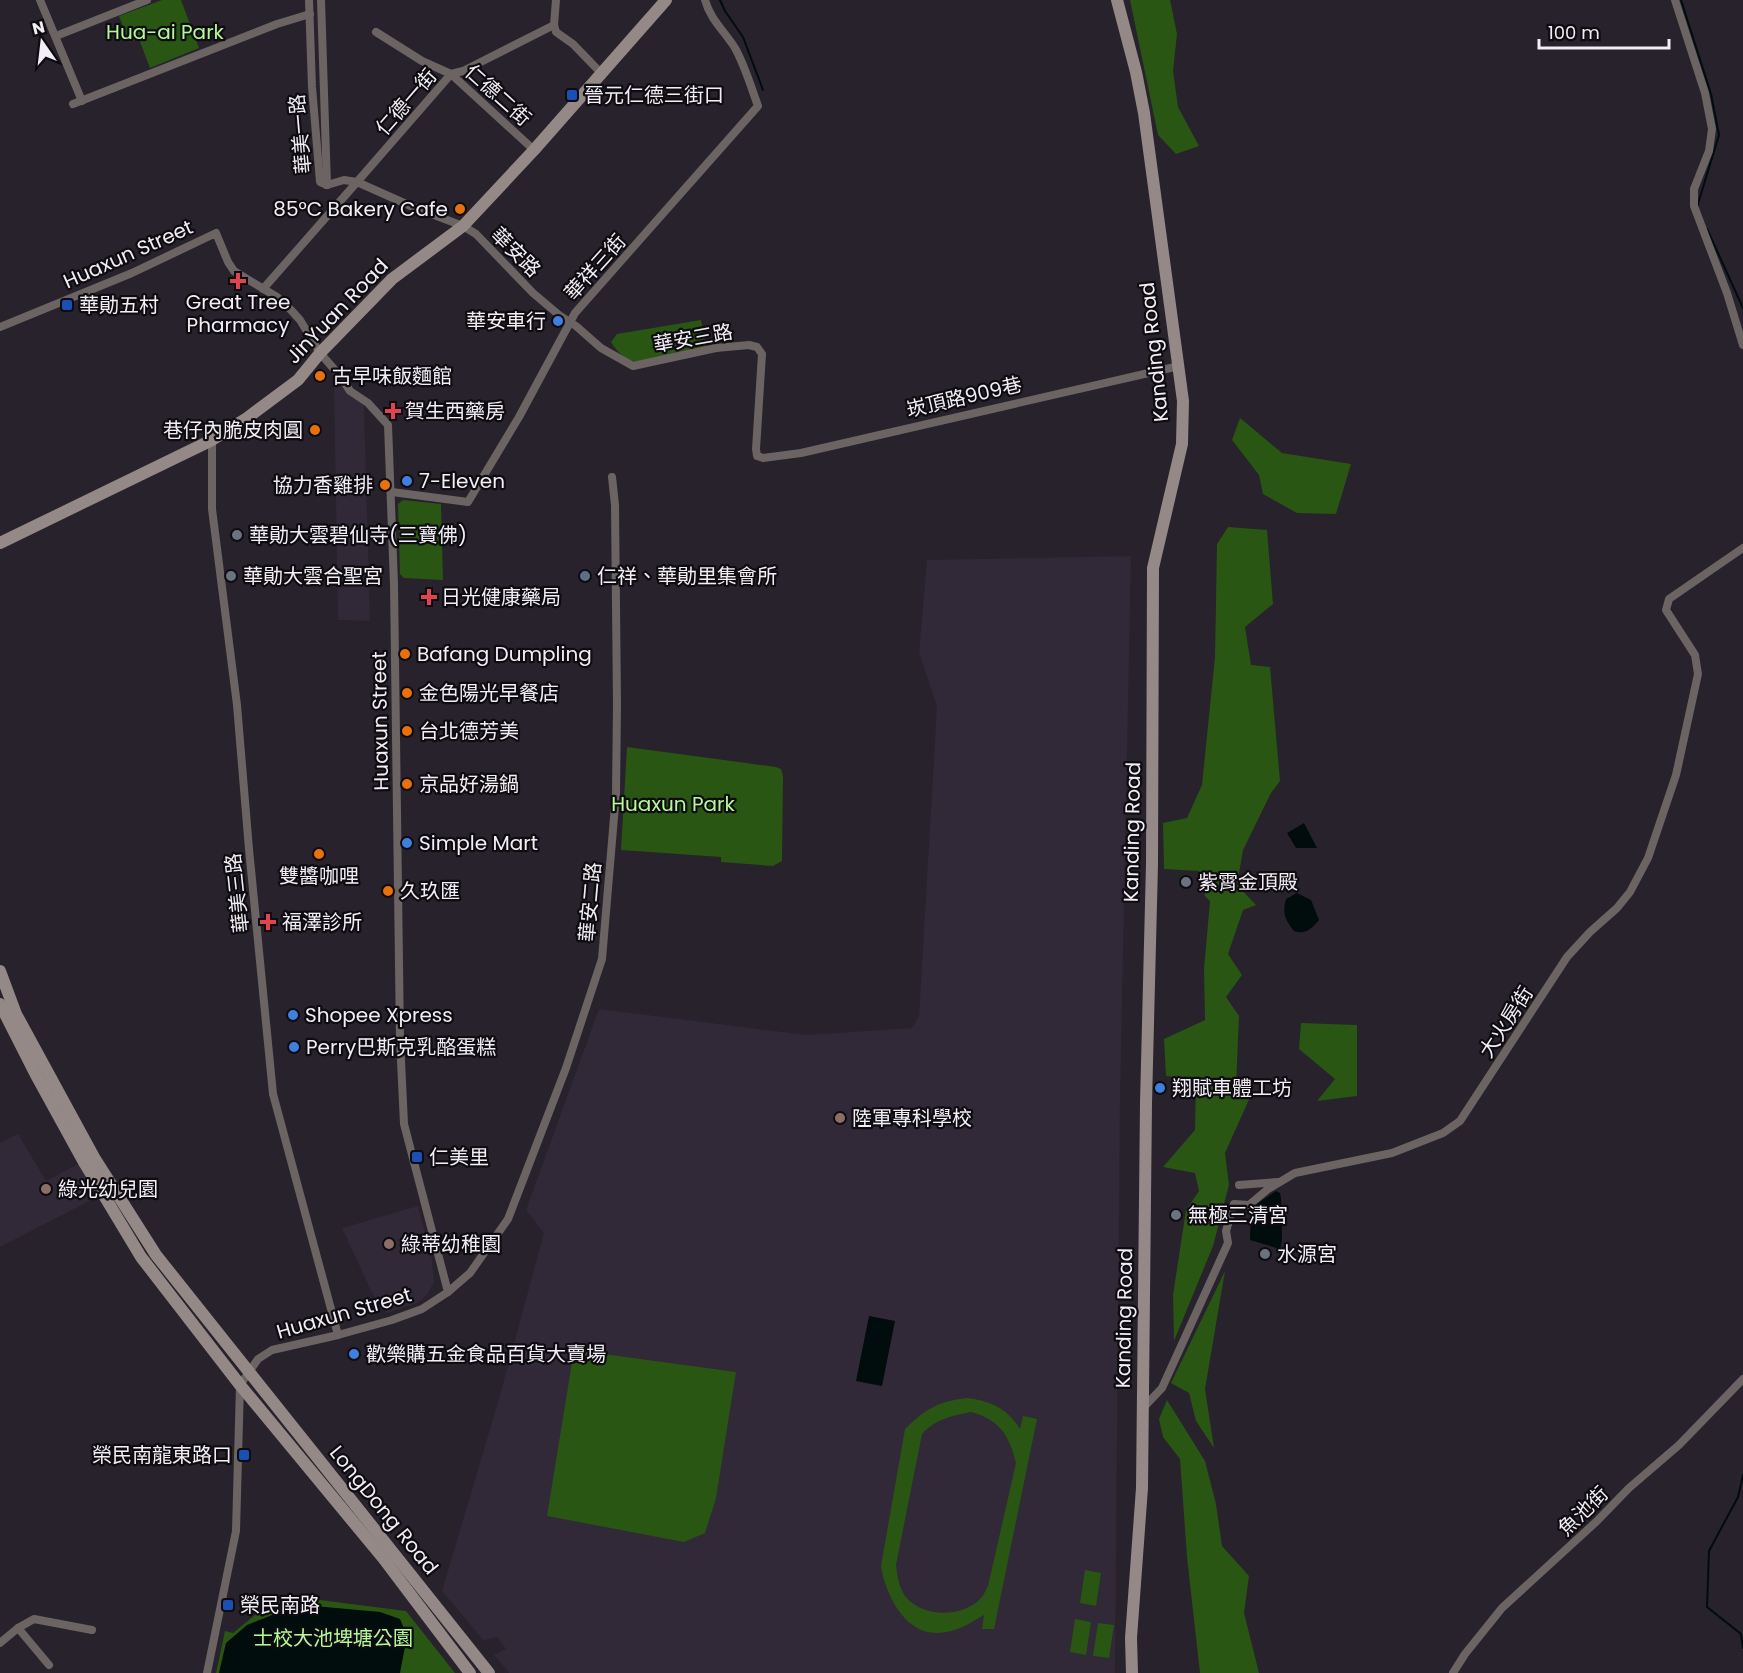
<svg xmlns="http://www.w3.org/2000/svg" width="1743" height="1673" viewBox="0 0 1743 1673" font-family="Poppins,'Noto Sans TC',sans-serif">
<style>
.built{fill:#312838}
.green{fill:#295612;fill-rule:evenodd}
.water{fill:#010c0d}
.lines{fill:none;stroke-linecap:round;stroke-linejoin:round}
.stream{stroke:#010c0d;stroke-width:2}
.street{stroke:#6b6463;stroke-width:8}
.secondary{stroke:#948986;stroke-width:12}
.transit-dot{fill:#1a4fb4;stroke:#0f0c11;stroke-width:2}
.food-dot{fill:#e8710a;stroke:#0f0c11;stroke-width:2}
.health-dot{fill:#e0444e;stroke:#0f0c11;stroke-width:2}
.shop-dot{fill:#3f7fe0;stroke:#0f0c11;stroke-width:2}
.worship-dot{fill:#6b7280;stroke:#0f0c11;stroke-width:2}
.service-dot{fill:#5c6f8a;stroke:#0f0c11;stroke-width:2}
.education-dot{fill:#8d6e63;stroke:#0f0c11;stroke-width:2}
.labels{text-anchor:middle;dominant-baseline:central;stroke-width:4.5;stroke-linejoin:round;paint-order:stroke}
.park-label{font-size:20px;fill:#b3f998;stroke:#0f0c11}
.street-label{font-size:20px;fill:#f2eef5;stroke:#0f0c11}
.poi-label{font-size:20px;fill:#f2eef5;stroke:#0f0c11;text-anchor:start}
</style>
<rect width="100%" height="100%" fill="#27222c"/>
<g class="built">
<path d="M334,387H347L364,404L370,621L338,620Z"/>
<path d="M1131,556L1120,1101L1115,1673H509L494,1655L506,1649L497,1637L483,1640L442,1591L498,1402L544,1233L526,1210L599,1009L807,1035L912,1028L919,1016L937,706L919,653L927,560Z"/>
<path d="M18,1134L46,1181L78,1164L97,1197L0,1247V1143Z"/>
<path d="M418,1206L432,1260L434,1282L427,1295L417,1303L387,1313L373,1295L342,1228Z"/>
</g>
<g class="green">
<path d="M162,0H181L199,48L150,68L139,39L129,42L119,16Z"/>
<path d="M1130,0H1170L1177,34L1173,71L1178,107L1199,146L1176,154L1158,135Z"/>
<path d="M701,320L707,350L637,362C625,360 617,352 611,342L617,334Z"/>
<path d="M1240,418L1282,453L1351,464L1336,514L1297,513L1263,494L1259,475L1232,440Z"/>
<path d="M403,500L441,504L443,580L404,578L400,574L398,504Z"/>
<path d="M1228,527L1267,530L1273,604L1245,627L1251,665L1270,667L1280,781L1271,793L1243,850L1237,885L1256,905L1243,910L1228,954L1242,975L1226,997L1239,1016L1236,1087L1251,1095L1225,1153L1229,1185L1213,1246L1174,1341L1173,1295L1186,1210L1199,1191L1195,1173L1163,1167L1195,1130L1196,1080L1166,1076L1164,1039L1205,1020L1204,969L1210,901L1205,896L1199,871L1164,869L1163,823L1187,818L1202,785L1215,657L1217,544Z"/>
<path d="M627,747L776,767L781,769L783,776L782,861L773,866L721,862V857L621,850Z"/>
<path d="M1301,1023L1357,1025V1096L1317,1101L1335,1079L1299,1049Z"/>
<path d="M1225,1271L1205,1389L1214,1448L1196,1421L1189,1393L1171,1383Z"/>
<path d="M574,1350L736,1372L716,1498L705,1533L684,1542L547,1516Z"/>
<path d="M967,1398C991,1401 1008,1409 1020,1429L1023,1416L1037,1419L994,1629H982L984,1615C969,1624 955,1633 936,1633C904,1633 885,1593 881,1566L905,1429C927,1408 937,1402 967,1398ZM971,1412C1000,1420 1009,1435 1016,1463L988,1586C986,1589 984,1595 981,1598C963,1618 922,1618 905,1596C899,1587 897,1575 896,1565L922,1434C936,1419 951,1416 971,1412Z"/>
<path d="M1167,1400L1205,1461L1216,1504L1222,1546L1249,1576L1244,1613L1259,1673H1200L1187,1557L1180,1459L1163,1437L1159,1419Z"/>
<path d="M1085,1570L1101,1573L1096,1606L1080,1603Z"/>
<path d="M306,1600H320L406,1611L455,1673H216L225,1631L233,1633L255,1615L270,1609Z"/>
<path d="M1075,1619L1091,1622L1086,1655L1070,1652Z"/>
<path d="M1098,1623L1114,1625L1109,1658L1093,1656Z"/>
</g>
<g class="water">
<path d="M1304,823L1317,848H1296L1287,833Z"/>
<path d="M1297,893L1311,900L1319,920C1311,929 1306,935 1294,931C1285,920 1282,913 1286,899Z"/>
<path d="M1276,1191L1280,1193L1281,1198L1282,1239L1280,1249L1250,1240L1251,1208Z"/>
<path d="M869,1316L895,1321L882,1386L856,1381Z"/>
<path d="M314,1606L380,1612L400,1619L407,1636L400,1673H219L226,1643L247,1625L272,1615Z"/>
</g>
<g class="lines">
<g class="stream">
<path d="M720,0L725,11L743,37L763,90"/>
<path d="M1681,0L1711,94L1719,135L1697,207"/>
<path d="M1707,229L1743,308"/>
<path d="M1743,1475L1738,1497L1709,1551L1707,1607L1741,1634L1743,1648"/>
</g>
<g class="street">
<path d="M40,0L82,101"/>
<path d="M309,0L312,87L320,182L327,185"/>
<path d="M321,0L327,185"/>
<path d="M556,0L554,25L556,32L573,44L602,74"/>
<path d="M1675,0L1705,93L1712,129L1709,151L1694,189V206L1727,293L1743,345"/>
<path d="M376,32L422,61L451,74L534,150"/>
<path d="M56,36L147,0"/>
<path d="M73,104L277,24L310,14"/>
<path d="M327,185L344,180L357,182L451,74L463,71L554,25"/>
<path d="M263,289L357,182L413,207L463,226L476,234L533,293L559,315L576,326L601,348L633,366L716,348L749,345L757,347L762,354L756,449L757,456L763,458L801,453L1179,366"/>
<path d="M0,327L132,273L216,233L228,262L234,271L277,297L291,310L300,320L320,353L341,377L350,391L368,403L388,425L394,584L400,1040L404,1124L448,1292L422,1309L392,1320L338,1335L272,1350L258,1359L240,1385L236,1531L207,1673"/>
<path d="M212,440V509L237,705L249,849L273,1094L338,1335"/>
<path d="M392,492L468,502L519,417L575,313L758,106C751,87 745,66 735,48C725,32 710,19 705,0"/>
<path d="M1239,1185L1278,1182"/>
<path d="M448,1292L470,1273L508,1219L566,1068L602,959L616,794L617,704L615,505L612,477"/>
<path d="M1143,1408L1162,1388L1228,1243L1226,1231L1234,1204L1249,1205L1268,1189L1295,1173L1392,1153L1443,1133L1460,1121L1567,957L1590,932L1617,908L1630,892L1648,858L1676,775L1698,674L1695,655L1666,610L1669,599L1743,548"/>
<path d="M18,1628L49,1665"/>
<path d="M0,1643L18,1628L34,1619L92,1630"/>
<path d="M1453,1673L1465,1654L1502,1608L1597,1521L1629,1488L1679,1445L1743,1379"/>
</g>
<g class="secondary">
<path d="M1117,0L1136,72L1144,113L1183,401L1182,444L1153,568L1152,864L1146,1103L1142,1488L1131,1638L1132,1673"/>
<path d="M0,543L212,440L247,418L298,380L320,353L392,279L463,226L534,150L666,0"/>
<path d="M0,971L16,1014L95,1159L156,1255L489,1673"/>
<path d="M0,1004L35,1073L85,1164L141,1257L240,1385L383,1558L470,1673"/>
</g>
</g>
<g class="transit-dot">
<rect x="566" y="89" width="12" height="12" rx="3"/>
<rect x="61" y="299" width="12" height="12" rx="3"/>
<rect x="411" y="1151" width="12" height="12" rx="3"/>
<rect x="238" y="1449" width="12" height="12" rx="3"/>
<rect x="222" y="1599" width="12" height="12" rx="3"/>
</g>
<g class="food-dot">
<circle cx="460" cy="209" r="6"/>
<circle cx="320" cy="376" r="6"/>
<circle cx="315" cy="430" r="6"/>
<circle cx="385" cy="485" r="6"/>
<circle cx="405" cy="654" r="6"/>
<circle cx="407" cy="693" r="6"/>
<circle cx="407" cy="731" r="6"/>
<circle cx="407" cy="784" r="6"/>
<circle cx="319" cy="854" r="6"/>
<circle cx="388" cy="891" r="6"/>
</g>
<g class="health-dot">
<path d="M235 272h6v6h6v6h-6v6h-6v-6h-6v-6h6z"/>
<path d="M390 402h6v6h6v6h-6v6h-6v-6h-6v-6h6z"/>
<path d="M426 588h6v6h6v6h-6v6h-6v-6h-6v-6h6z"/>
<path d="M265 913h6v6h6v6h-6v6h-6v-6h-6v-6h6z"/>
</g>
<g class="shop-dot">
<circle cx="558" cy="321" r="6"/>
<circle cx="407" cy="481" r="6"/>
<circle cx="407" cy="843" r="6"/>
<circle cx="293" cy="1015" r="6"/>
<circle cx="294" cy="1047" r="6"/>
<circle cx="1160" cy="1088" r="6"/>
<circle cx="354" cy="1354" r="6"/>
</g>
<g class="worship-dot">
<circle cx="237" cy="535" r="6"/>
<circle cx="231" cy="576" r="6"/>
<circle cx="1186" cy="882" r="6"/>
<circle cx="1176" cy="1215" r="6"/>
<circle cx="1265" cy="1254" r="6"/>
</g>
<circle class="service-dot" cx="585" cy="576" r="6"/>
<g class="education-dot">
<circle cx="840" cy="1118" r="6"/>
<circle cx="46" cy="1189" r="6"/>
<circle cx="389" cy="1244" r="6"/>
</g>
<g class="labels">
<g class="park-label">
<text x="165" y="32">Hua-ai Park</text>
<text x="673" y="804">Huaxun Park</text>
<text x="333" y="1638">士校大池埤塘公園</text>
</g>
<g class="street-label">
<text transform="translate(498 95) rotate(42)">仁德二街</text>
<text transform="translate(406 102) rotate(-49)">仁德一街</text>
<text transform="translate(300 134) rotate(-95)">華美一路</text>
<text transform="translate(516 252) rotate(45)">華安路</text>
<text transform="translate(128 254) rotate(-24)">Huaxun Street</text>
<text transform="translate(595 267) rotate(-48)">華祥三街</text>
<text transform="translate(337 311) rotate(-46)">JinYuan Road</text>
<text transform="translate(693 338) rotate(-10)">華安三路</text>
<text transform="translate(1154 352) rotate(-96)">Kanding Road</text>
<text transform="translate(964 397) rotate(-13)">崁頂路909巷</text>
<text transform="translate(380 721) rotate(-91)">Huaxun Street</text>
<text transform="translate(1132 832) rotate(-89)">Kanding Road</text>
<text transform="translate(237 893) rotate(-96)">華美三路</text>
<text transform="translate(590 902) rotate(-85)">華安二路</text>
<text transform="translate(1506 1022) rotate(-57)">大火房街</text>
<text transform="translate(344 1313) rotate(-16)">Huaxun Street</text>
<text transform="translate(1124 1318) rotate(-89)">Kanding Road</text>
<text transform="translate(384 1510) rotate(51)">LongDong Road</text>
<text transform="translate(1583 1511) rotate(-44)">魚池街</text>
</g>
<g class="poi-label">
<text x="584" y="95">晉元仁德三街口</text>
<text x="448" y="209" text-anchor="end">85°C Bakery Cafe</text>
<text x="238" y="302" text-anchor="middle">Great Tree<tspan x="238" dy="23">Pharmacy</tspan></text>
<text x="79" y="305">華勛五村</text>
<text x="546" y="321" text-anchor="end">華安車行</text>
<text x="332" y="376">古早味飯麵館</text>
<text x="405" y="411">賀生西藥房</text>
<text x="303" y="430" text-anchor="end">巷仔內脆皮肉圓</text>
<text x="419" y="481">7-Eleven</text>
<text x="373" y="485" text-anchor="end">協力香雞排</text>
<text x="249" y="535">華勛大雲碧仙寺(三寶佛)</text>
<text x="243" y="576">華勛大雲合聖宮</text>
<text x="597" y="576">仁祥、華勛里集會所</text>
<text x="441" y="597">日光健康藥局</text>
<text x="417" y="654">Bafang Dumpling</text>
<text x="419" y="693">金色陽光早餐店</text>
<text x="419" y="731">台北德芳美</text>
<text x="419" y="784">京品好湯鍋</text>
<text x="419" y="843">Simple Mart</text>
<text x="319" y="876" text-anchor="middle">雙醬咖哩</text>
<text x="1198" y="882">紫霄金頂殿</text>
<text x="400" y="891">久玖匯</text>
<text x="282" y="922">福澤診所</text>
<text x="305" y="1015">Shopee Xpress</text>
<text x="306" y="1047">Perry巴斯克乳酪蛋糕</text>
<text x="1172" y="1088">翔賦車體工坊</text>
<text x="852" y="1118">陸軍專科學校</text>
<text x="429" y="1157">仁美里</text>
<text x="58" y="1189">綠光幼兒園</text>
<text x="1188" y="1215">無極三清宮</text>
<text x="401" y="1244">綠蒂幼稚園</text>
<text x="1277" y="1254">水源宮</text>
<text x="366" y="1354">歡樂購五金食品百貨大賣場</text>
<text x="232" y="1455" text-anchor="end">榮民南龍東路口</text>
<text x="240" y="1605">榮民南路</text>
</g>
</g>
<g transform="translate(42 42) rotate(346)" stroke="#0f0c11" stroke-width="4.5" paint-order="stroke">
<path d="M0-4.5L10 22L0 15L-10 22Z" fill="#f2eef5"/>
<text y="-9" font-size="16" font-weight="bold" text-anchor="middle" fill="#f2eef5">N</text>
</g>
<path d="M1539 39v9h130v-9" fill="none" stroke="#f2eef5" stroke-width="3"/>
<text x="1548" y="39" font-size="18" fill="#f2eef5" stroke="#0f0c11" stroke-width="4.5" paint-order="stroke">100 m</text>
</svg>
